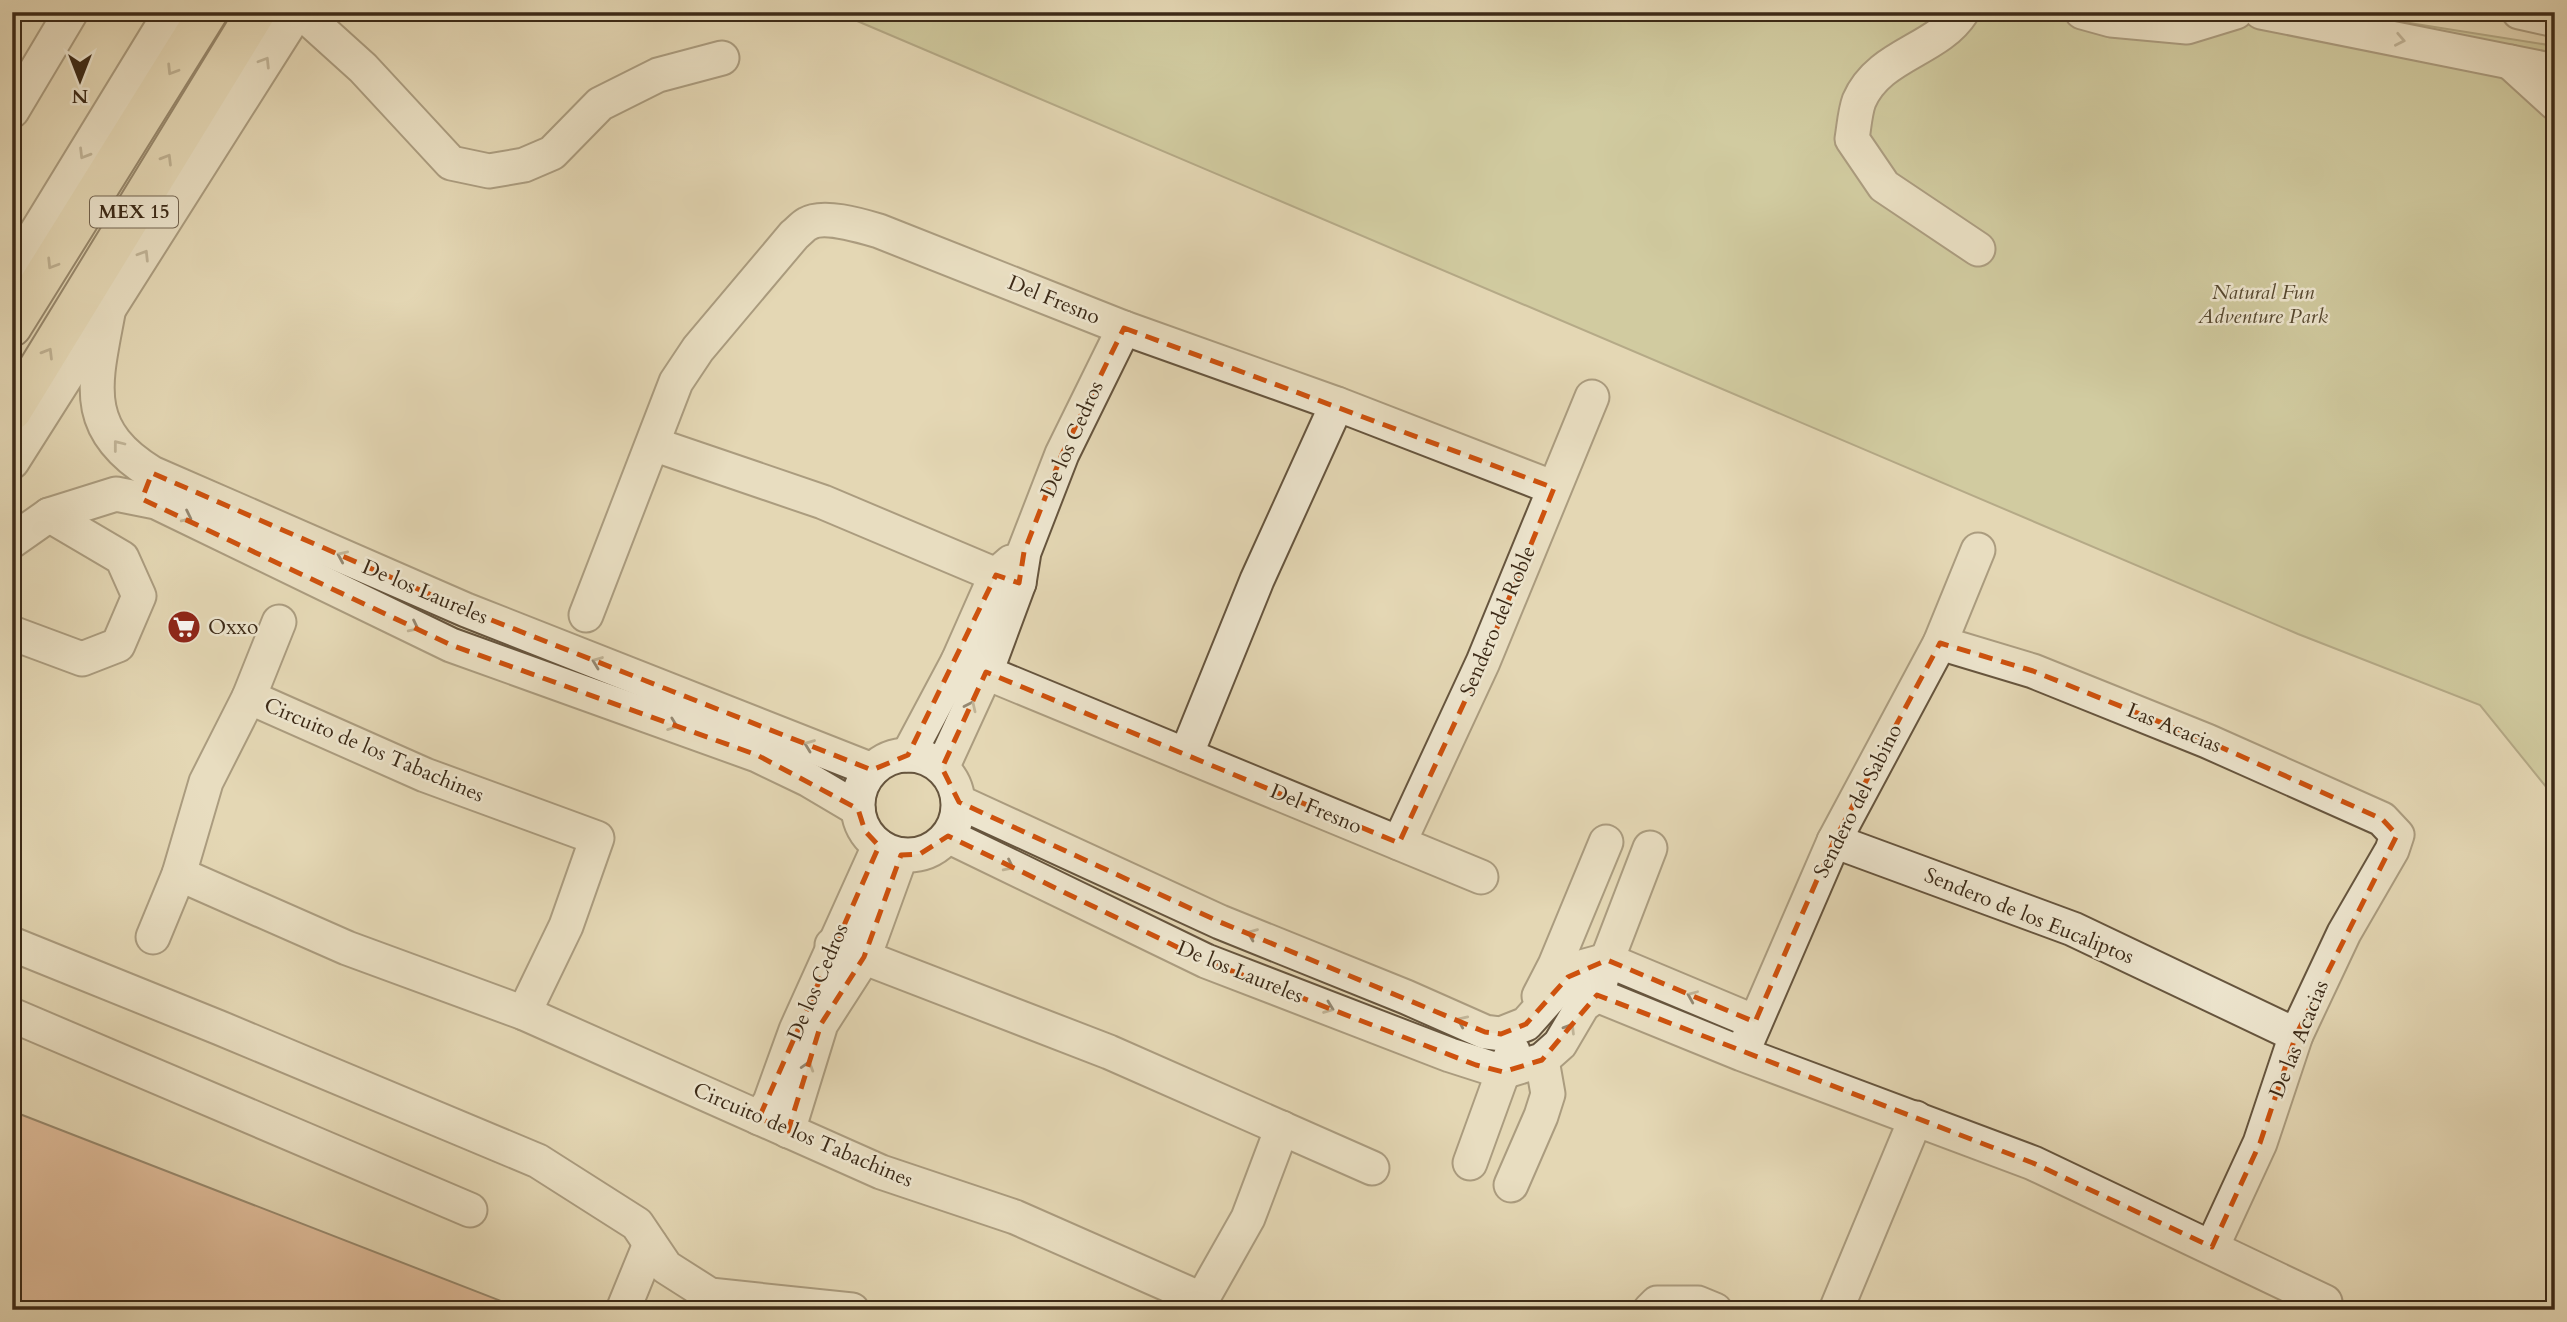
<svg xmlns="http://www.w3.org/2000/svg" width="2567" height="1322" viewBox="0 0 2567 1322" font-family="Cardo,serif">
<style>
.green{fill:#bbbc88;stroke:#7c7350;stroke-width:2}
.building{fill:#dc9e7c;stroke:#3c2a17;stroke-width:2}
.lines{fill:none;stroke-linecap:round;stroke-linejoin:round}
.minor-casing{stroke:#66553e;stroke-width:37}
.highway-casing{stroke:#3c2a17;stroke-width:42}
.minor{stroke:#ede5ce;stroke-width:33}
.highway{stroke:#e4d7b4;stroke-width:38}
.oneway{stroke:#948872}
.oneway2{stroke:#908066}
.marked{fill:none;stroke:#ce520e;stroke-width:5;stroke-dasharray:14 9;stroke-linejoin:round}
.labels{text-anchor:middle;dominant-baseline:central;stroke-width:5;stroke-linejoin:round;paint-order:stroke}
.shield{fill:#ede5ce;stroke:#71624e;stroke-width:2}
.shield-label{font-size:19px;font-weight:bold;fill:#3c2a17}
.park-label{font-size:21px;font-style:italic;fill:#55472e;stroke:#ede5ce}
.street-label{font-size:21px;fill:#3c2a17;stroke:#ede5ce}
.poi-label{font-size:21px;fill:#3c2a17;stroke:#ede5ce;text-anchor:start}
</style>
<rect width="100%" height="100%" fill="#e4d7b4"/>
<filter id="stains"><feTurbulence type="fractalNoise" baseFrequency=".00286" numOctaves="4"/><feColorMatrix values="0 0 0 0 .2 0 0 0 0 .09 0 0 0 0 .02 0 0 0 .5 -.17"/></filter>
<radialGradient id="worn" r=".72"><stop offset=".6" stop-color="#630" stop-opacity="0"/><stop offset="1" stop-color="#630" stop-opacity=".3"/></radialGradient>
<path class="green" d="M836,12H2340L2555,46V798L2480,705L2298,634Z"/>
<path class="building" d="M12,1111L519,1308V1310H12Z"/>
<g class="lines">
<defs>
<g id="minor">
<path d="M301,12L363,68L451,163L489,171L524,165L552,153L600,104L658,75L722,58"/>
<path d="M1962,12C1937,51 1879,54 1859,101C1855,112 1854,127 1852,139L1884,186L1978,249"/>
<path d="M2082,12L2111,20L2187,27L2236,12"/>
<path d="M2261,12L2555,71"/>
<path d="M2519,12L2555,20"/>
<path d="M2510,62L2555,103"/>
<path d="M12,111L71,12"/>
<path d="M12,272L171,12"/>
<path d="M108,313C95,383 80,429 152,473L466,610L872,770"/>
<path d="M653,444L823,502L996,575L1019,583"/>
<path d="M12,462L297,12"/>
<path d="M12,541L49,515L116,494L156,502L451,645L757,755L809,780L858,809"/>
<path d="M586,615L676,382L698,349L794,235C798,232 803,226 807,224C823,214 862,226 879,231L1124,328L1337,404L1554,488"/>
<path d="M12,633L82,659L118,645L139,596L122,558L49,515"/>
<path d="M1940,643L2033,671L2207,741L2382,819L2397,835L2392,850L2344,933L2296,1035L2260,1143L2212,1247"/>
<path d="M958,661L1481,877"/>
<path d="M249,697L425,775L597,838L566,926L524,1013"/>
<path d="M908,755L958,661L996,575L1011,562"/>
<path d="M1186,755L1257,580L1337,404"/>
<circle cx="908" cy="805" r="50"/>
<path d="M942,768L986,672L1019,583L1024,552L1062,454L1124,328"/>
<path d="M959,802L1220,922L1406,997L1485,1032L1501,1034L1526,1024L1568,977L1585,966L1607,960L1755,1022"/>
<path d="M948,836L1206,961L1450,1055L1503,1072L1542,1060L1560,1044L1583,1005L1597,995L1607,960L1650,848"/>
<path d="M1834,841L2073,929L2296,1035"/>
<path d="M1399,843L1483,662L1592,397"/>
<path d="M179,874L347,948L524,1013L881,1172L1015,1217L1201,1299"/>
<path d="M153,937L179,874L206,782L249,697L279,622"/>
<path d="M12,944L220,1028L538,1161L637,1224L666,1267L710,1295L852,1310"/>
<path d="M832,945L1109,1052L1372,1168"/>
<path d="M1597,995L1742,1054L2033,1163L2325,1302"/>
<path d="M1539,996L1555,965L1606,842"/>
<path d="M12,1015L470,1210"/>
<path d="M1747,1042L1834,841L1940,643L1978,550"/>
<path d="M759,1118L770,1102L796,1030L879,846"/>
<path d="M788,1131L821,1024L864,957L901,855"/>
<path d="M1470,1163L1503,1072L1513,1051"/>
<path d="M1511,1185L1541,1116L1548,1094L1542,1060"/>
<path d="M623,1310L650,1244"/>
<path d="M1196,1310L1248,1218L1282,1128"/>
<path d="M1650,1310L1657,1303H1698L1715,1310"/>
<path d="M1836,1310L1916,1118"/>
</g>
<g id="highway">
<path d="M12,327L208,12"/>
<path d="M12,411L256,12"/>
</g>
</defs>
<use href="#minor" class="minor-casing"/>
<use href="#highway" class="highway-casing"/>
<use href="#minor" class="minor"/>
<use href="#highway" class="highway"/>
</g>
<defs><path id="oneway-chevron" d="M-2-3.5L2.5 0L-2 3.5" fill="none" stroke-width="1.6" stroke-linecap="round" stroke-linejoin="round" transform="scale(1.75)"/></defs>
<g class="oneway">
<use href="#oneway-chevron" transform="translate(2400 40) rotate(11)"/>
<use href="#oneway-chevron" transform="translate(265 62) rotate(-58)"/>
<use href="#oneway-chevron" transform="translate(84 154) rotate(121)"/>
<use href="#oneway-chevron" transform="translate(144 255) rotate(-58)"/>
<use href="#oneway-chevron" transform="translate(118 445) rotate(-128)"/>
<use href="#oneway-chevron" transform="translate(187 517) rotate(26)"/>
<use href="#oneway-chevron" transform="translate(342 556) rotate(-156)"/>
<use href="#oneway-chevron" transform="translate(414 627) rotate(26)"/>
<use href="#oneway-chevron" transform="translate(597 662) rotate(-159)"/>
<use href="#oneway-chevron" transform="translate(971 706) rotate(-65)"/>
<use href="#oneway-chevron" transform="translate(673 725) rotate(20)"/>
<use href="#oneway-chevron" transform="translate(809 745) rotate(-159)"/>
<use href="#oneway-chevron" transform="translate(1009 866) rotate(26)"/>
<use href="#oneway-chevron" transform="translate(1252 934) rotate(-158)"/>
<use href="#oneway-chevron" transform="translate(1692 996) rotate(-157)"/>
<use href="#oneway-chevron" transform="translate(1329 1008) rotate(21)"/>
<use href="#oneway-chevron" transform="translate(1462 1021) rotate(-156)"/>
<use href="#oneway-chevron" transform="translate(1570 1028) rotate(-59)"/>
<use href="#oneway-chevron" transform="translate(808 1066) rotate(-73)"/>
</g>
<g class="oneway2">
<use href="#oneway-chevron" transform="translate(172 70) rotate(122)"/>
<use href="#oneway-chevron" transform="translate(167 159) rotate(-59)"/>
<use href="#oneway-chevron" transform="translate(52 264) rotate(122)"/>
<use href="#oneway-chevron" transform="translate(48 353) rotate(-59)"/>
</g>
<path d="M0 0H2567V1322H0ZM1124,328L1554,488L1483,662L1399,843L986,672L942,768L959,802L1220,922L1485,1032L1501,1034L1526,1024L1568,977L1607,960L1755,1022L1834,841L1940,643L2033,671L2207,741L2382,819L2397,835L2296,1035L2260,1143L2212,1247L2033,1163L1597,995L1542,1060L1503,1072L1476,1065L1206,961L948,836L920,854L901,855L864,957L821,1024L788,1131L759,1118L879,846L865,831L858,809L757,755L451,645L142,499L152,473L466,610L872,770L908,755L996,575L1019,583L1024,552L1062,454Z" fill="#e4d7b4" fill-opacity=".55" fill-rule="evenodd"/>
<path class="marked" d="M1124,328L1554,488L1483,662L1399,843L986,672L942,768L959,802L1220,922L1485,1032L1501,1034L1526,1024L1568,977L1607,960L1755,1022L1834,841L1940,643L2033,671L2207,741L2382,819L2397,835L2296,1035L2260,1143L2212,1247L2033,1163L1597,995L1542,1060L1503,1072L1476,1065L1206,961L948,836L920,854L901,855L864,957L821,1024L788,1131L759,1118L879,846L865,831L858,809L757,755L451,645L142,499L152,473L466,610L872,770L908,755L996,575L1019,583L1024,552L1062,454Z"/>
<defs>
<symbol id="supermarket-disc" viewBox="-11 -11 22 22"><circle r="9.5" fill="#8f2418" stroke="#ede5ce"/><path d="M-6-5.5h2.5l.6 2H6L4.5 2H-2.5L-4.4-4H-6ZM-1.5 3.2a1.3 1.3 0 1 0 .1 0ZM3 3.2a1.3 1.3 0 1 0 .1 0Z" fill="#fff"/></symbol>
</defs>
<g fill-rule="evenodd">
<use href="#supermarket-disc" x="165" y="608" width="38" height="38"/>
</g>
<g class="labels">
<rect class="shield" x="90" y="196.5" width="88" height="31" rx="5"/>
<g class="shield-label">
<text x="134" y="212">MEX 15</text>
</g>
<g class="park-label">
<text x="2263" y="292">Natural Fun<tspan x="2263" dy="24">Adventure Park</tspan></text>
</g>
<g class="street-label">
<text transform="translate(1054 300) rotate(22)">Del Fresno</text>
<text transform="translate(1072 439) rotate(-66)">De los Cedros</text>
<text transform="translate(425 592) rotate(23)">De los Laureles</text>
<text transform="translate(1498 621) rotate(-67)">Sendero del Roble</text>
<text transform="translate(2174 728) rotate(22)">Las Acacias</text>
<text transform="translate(374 750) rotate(23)">Circuito de los Tabachines</text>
<text transform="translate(1858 801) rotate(-63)">Sendero del Sabino</text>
<text transform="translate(1316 809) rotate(23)">Del Fresno</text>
<text transform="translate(2029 916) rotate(22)">Sendero de los Eucaliptos</text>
<text transform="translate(1240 972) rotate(22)">De los Laureles</text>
<text transform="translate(818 982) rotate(-67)">De los Cedros</text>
<text transform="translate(2299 1039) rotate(-68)">De las Acacias</text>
<text transform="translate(803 1135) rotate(23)">Circuito de los Tabachines</text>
</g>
<g class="poi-label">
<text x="208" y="627">Oxxo</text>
</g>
</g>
<rect width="2567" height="1322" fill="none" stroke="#e4d7b4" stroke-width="42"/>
<rect x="14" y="14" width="2539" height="1294" fill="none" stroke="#3c2a17" stroke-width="3.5"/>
<rect x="21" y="21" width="2525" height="1280" fill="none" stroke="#3c2a17" stroke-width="2"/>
<g transform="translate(80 80) rotate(180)" stroke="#ede5ce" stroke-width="5" paint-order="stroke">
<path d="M0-5L12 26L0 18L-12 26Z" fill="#3c2a17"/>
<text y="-10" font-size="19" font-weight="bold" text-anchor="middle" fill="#3c2a17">N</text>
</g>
<rect width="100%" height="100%" filter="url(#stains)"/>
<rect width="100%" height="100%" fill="url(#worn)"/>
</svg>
